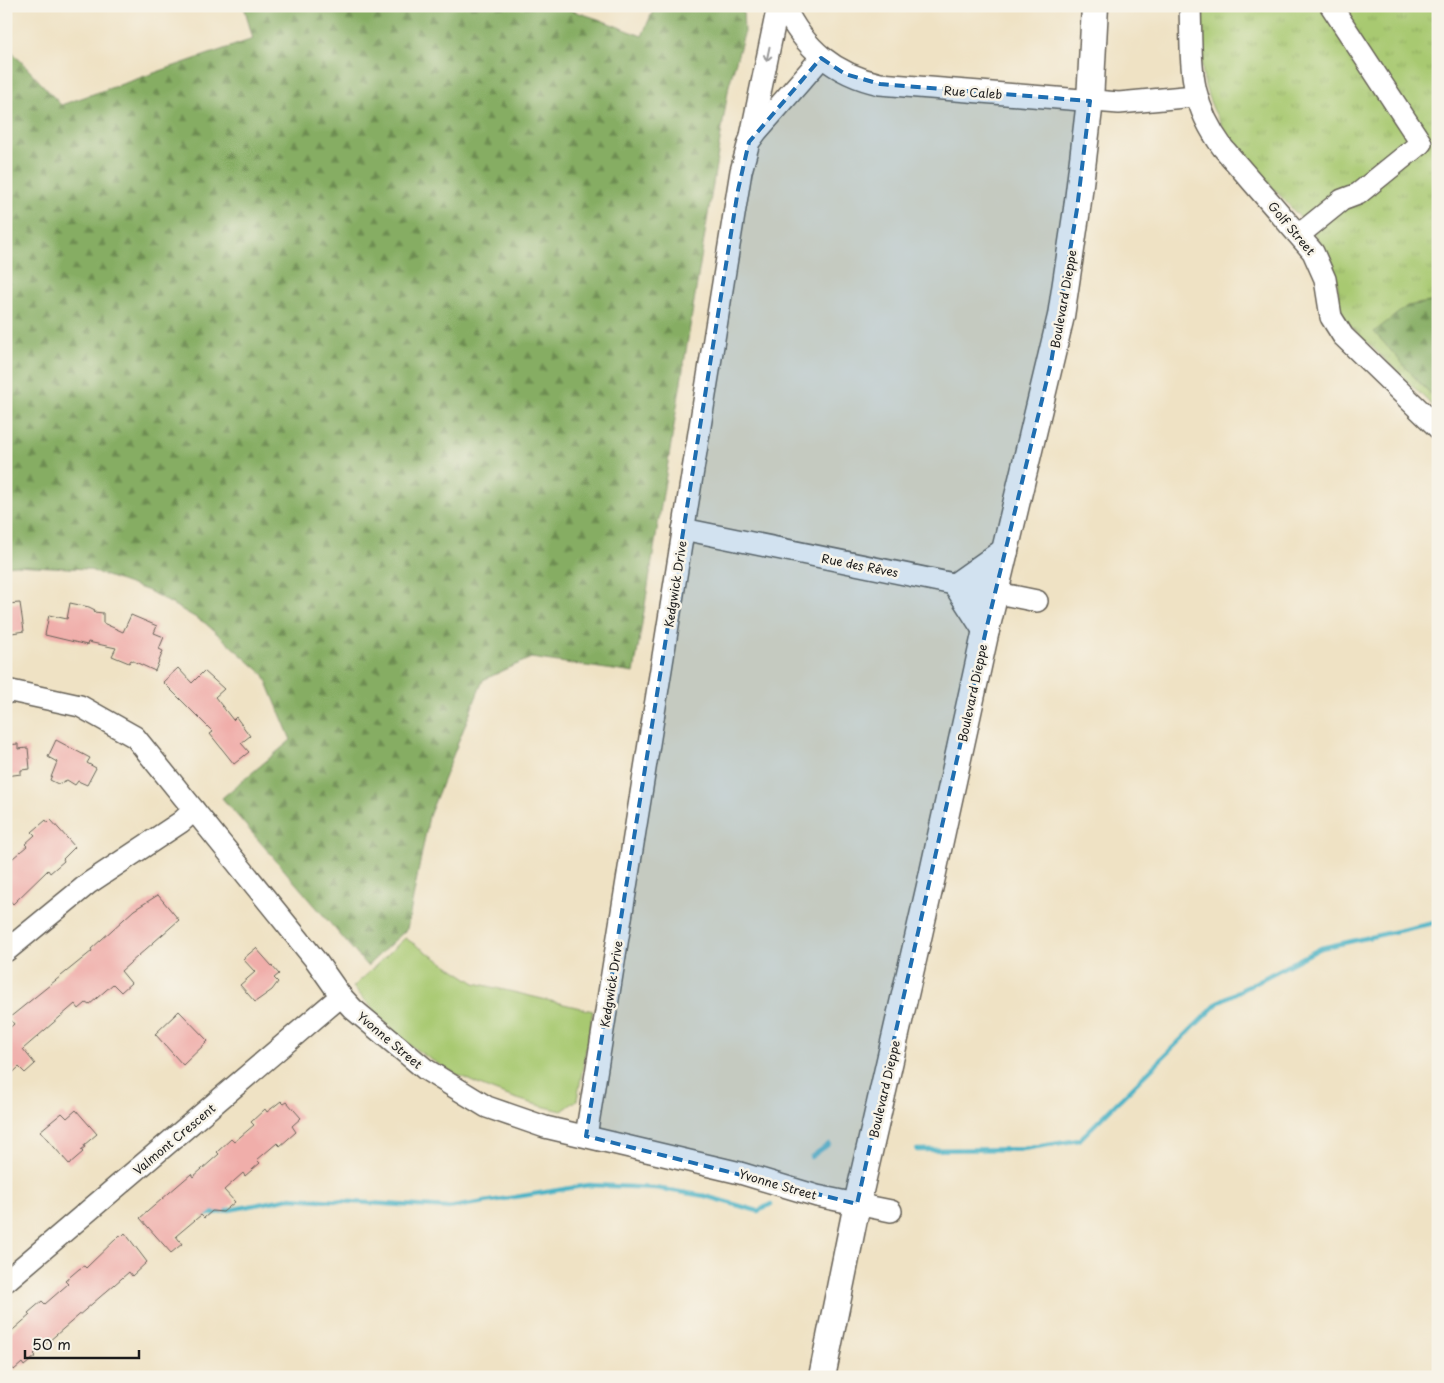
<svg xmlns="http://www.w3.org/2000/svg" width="1444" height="1383" viewBox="0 0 1444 1383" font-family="'Playpen Sans',sans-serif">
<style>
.grass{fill:url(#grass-tufts);stroke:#627246}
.forest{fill:url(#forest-firs);stroke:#516440}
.park{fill:#a8c971;stroke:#627246}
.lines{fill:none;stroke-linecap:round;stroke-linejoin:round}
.stream{stroke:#46b1c4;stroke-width:4.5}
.building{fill:#f0aeaa}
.minor-casing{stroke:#666157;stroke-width:24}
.major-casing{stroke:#666157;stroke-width:29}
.minor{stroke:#fff;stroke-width:21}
.major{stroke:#fff;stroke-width:26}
.oneway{stroke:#999}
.marked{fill:#1f6fb2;fill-opacity:0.2;stroke:#1f6fb2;stroke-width:4;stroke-dasharray:10 6;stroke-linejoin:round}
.labels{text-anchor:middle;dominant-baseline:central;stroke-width:5;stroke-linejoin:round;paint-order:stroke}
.street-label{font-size:12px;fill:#1c1c1c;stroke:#f7f3e8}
</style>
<defs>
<pattern id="grass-tufts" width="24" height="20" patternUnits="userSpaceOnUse" patternTransform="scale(1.25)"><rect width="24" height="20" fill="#a8c971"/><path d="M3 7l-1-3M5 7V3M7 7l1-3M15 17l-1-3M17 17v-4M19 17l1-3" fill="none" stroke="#90ac61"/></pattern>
<pattern id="forest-firs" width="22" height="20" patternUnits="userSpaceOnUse" patternTransform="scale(1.25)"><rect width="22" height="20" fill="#86ad63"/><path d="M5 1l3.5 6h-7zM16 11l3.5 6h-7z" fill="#6d8c51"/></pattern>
</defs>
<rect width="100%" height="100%" fill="#f7f3e8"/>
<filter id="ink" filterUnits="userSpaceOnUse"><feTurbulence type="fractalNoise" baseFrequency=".02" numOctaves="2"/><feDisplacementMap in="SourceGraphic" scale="10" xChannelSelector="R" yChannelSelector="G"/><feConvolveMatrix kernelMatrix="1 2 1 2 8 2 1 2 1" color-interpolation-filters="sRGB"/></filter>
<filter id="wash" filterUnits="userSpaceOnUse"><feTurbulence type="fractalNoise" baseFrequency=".0096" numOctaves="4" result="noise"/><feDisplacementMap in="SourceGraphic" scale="20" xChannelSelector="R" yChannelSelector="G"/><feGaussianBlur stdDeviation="1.12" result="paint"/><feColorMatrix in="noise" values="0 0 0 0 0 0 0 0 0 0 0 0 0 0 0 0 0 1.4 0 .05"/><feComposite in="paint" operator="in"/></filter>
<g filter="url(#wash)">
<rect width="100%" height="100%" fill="#efe2c4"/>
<path class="grass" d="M1202,6H1438V301L1416,304L1385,326C1401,361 1408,374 1438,400V411L1345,321C1335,300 1341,275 1329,255C1294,199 1221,151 1205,86C1199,62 1202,32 1202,6Z"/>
<g class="forest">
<path d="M244,6H558L598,19L642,36L655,6H743L744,34L729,85L634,673L531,658L483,680L429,816L407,929L367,966L222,798L291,740L264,675L205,623L149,591L87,569L15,565L6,566V45L61,105L253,39Z"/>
<path d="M1438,301V400C1414,379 1396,355 1374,332L1407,306Z"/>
</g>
<path class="park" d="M405,938L475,983L593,1011L577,1100L562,1111C504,1098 447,1076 400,1037C383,1022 369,1004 353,987Z"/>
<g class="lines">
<g class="stream">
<path d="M917,1150L1023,1149L1079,1140L1220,1001L1321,948L1438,922"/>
<path d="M811,1157L829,1144"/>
<path d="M204,1215L290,1198L448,1208L589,1185L655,1188L705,1196L758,1211L771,1204"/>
</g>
</g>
<g id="blocks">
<g class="building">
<path d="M20,603L24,631L6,634V604Z"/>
<path d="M70,603L89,607L95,610L94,612L103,613V623L123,632L131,615L157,626L154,633L164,637L159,649L163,651L155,671L131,660L129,663L112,656L116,648L88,642L87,645L45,635L49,615L67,619Z"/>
<path d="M178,668L192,683L204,671L224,689L215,697L233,720L236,717L250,736L241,743L249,752L234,764L210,734L213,732L163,682Z"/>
<path d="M56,740L90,758L87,763L96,768L87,785L78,781L75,785L67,780L58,784L50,780L57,762L48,757Z"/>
<path d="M18,744V749L28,748L30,769L21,770V774L6,776V745Z"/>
<path d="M46,820L48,823L51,820L75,847L63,859L64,861L50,873L48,870L13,904L6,896V864L27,846L25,844L35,835L32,832Z"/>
<path d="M158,895L179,920L121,971L131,983L121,992L113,984L89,1005L86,1003L79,1009L75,1004L23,1049L35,1064L25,1073L19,1067L6,1079V1031L14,1024L9,1018L92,951L91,949L134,910Z"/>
<path d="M256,948L279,974L274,978L278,982L272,990L255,1002L240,985L255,972L243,959Z"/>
<path d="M179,1011L208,1041L183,1065L155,1034Z"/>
<path d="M281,1101L284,1104L287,1102L301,1118L292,1126L296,1132L280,1146L277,1143L257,1160L260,1163L245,1176L243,1173L224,1190L235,1202L223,1212L212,1211L204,1218L201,1215L176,1236L182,1244L171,1253L140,1218L191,1174L193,1177L219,1154L217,1152L231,1139L234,1142L254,1125L251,1122L265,1109L267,1112Z"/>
<path d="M76,1110L97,1134L84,1145L85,1147L81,1150L83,1152L69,1164L40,1131L62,1113L67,1118Z"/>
<path d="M125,1233L147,1262L132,1276L129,1272L34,1354L36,1356L24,1366L22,1363L14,1370L6,1360V1336L30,1315L28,1313L42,1301L45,1304L68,1284L65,1281L79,1269L84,1266L86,1268L120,1235L121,1237Z"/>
</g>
</g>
</g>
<g filter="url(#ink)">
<use href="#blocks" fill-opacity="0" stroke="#666157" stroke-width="1"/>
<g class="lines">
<defs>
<g id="minor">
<path d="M784,6C804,49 835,74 880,84L1119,103L1195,96"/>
<path d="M1190,6C1192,64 1187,99 1223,148L1313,252L1325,279L1331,317L1343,336L1438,428"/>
<path d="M751,136L778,6"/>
<path d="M1300,234L1342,200L1358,194L1421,143L1331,6"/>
<path d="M683,529L1037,601"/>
<path d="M6,693L11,691L80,706L135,737L317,962L341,996L353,1009L425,1069L487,1107L545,1127L740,1173L817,1196L891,1211"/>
<path d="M6,951L89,883L181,822L194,810"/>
<path d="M586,1136L741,171L749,142L757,131L821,58"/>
<path d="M6,1281L341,996"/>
</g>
<g id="major">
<path d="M986,630L957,585L1005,551"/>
<path d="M822,1377L857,1204L932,877L986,630L1061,316L1077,209L1090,101L1095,6"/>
</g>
</defs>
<use href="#minor" class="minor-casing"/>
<use href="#major" class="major-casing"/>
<use href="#minor" class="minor"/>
<use href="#major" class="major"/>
</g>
<defs><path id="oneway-shaft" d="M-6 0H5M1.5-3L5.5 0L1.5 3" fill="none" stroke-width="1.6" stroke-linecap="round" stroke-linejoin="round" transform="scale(1.25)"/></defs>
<use class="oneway" href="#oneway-shaft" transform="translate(768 54) rotate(102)"/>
</g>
<path class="marked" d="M821,58L845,74L880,84L1090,101L1077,209L1051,363L986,630L857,1204L586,1136L738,190L749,142Z"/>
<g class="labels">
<g class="street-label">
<text transform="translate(973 92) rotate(4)">Rue Caleb</text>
<text transform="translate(1292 228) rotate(50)">Golf Street</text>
<text transform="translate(1063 299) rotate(-80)">Boulevard Dieppe</text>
<text transform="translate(860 565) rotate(11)">Rue des Rêves</text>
<text transform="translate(675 584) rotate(-81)">Kedgwick Drive</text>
<text transform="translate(972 693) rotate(-78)">Boulevard Dieppe</text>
<text transform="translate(611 984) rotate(-81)">Kedgwick Drive</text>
<text transform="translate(390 1040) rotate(40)">Yvonne Street</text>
<text transform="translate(884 1089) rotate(-77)">Boulevard Dieppe</text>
<text transform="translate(174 1139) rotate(-40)">Valmont Crescent</text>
<text transform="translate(778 1184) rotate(16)">Yvonne Street</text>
</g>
</g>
<rect width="1444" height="1383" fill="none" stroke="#f7f3e8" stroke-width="25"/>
<path d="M25 1350v8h114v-8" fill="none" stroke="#1c1c1c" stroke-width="2.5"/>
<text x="32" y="1350" font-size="15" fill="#1c1c1c" stroke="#f7f3e8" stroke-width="4" paint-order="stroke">50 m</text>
</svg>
